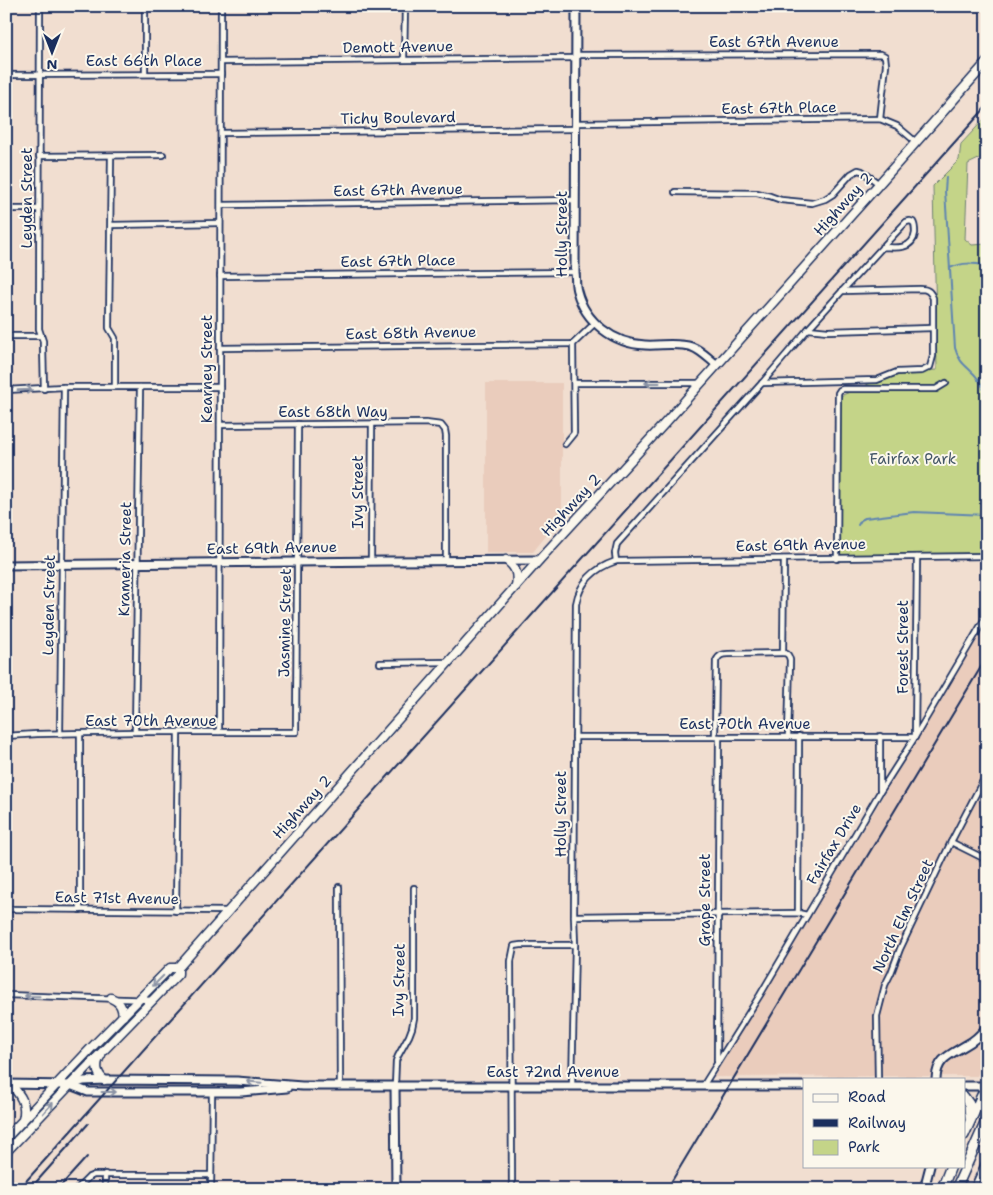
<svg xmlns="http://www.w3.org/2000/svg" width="993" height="1195" viewBox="0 0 993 1195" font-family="'Shantell Sans',sans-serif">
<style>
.built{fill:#eaccbc}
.green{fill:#c4d488;stroke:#708273}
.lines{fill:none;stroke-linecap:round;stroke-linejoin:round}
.stream{stroke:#5f85b1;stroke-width:2}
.street-casing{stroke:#1b2f5e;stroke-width:8}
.secondary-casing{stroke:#1b2f5e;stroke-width:11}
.primary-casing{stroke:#1b2f5e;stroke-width:11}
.highway-casing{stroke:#1b2f5e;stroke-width:12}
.street{stroke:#fbf7ec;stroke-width:4.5}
.secondary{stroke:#fbf7ec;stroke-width:7}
.primary{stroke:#fbf7ec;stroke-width:8}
.highway{stroke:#fbf7ec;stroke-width:9}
.rail{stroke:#1b2f5e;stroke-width:2}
.oneway{stroke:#8b93a5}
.labels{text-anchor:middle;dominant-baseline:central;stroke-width:4;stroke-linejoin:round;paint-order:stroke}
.street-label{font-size:15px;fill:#1b2f5e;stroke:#fbf7ec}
.park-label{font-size:15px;fill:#455868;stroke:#fbf7ec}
</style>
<rect width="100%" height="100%" fill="#f1ded0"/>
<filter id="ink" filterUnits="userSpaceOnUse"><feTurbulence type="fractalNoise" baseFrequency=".02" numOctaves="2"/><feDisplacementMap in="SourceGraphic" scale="10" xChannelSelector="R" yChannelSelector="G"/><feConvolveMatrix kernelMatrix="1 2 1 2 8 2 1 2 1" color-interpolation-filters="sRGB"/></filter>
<g filter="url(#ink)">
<g class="built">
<path d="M486,383H562V516L533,552H486Z"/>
<path d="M987,623V1056L977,1076L714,1077Z"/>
</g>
<path class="green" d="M987,116V155L968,164L965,239L972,245L987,244V556L837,559L838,397L897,372L937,370L933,186L959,160L961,144Z"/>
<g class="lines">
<g class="stream">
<path d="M946,177L945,191L955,348C960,366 969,366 979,380C983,386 985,393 987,400"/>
<path d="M950,268C963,262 973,263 987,266"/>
<path d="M978,380L987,376"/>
<path d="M987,429L986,452L987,464"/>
<path d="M858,525L861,520L865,518L914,512L987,515"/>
</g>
<defs>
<g id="street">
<path d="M40,6L39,329L43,341V347L44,389"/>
<path d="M576,55L881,54L885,56L886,65L880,119"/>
<path d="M404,59L405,6"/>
<path d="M221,62L576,58"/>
<path d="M145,73V6"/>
<path d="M6,75L221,74"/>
<path d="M576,123L880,119L897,126L916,142"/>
<path d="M221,133L576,129"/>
<path d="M39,156L163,155"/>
<path d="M111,156L109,324V328L115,338V387"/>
<path d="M675,192L757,193L770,196L781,200L812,203L825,199L833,194L851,174L858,170L862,171L879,184"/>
<path d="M221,205L576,200"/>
<path d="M6,209H39"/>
<path d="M111,225L220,223"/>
<path d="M220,276L575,272"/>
<path d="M808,329C840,293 873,257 906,222L910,221L913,222C915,225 915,229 915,233C913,250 895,248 882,247"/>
<path d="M6,336H41"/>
<path d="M220,348L573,344L595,323"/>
<path d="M574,383H700"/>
<path d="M762,383L877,380L897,372L922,371L930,367L933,356V298C930,291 927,289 920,289L842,291"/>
<path d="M6,390L64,387H220"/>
<path d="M220,425L426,423L441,425L445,430L446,436V560"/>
<path d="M565,444L574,433L573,344"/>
<path d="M837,559L838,393L840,390L843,389H936L946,383"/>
<path d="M371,561L372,424"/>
<path d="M616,561L615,553L617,544L762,383L808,329L828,331L933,328"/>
<path d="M783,653L784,559"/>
<path d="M380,663L448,662"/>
<path d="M135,732L140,387"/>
<path d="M219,732L221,6"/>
<path d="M60,734L64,387"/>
<path d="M6,736L37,734L135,732H296L298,424"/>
<path d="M880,736V790"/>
<path d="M575,737H915L917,557"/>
<path d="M715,737L716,661C719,655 722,654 728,654L783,653C788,653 789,656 790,660L788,737"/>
<path d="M951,842L987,860"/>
<path d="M339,887L340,1086"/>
<path d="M6,909L228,911"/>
<path d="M80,910V734"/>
<path d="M176,911L178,732"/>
<path d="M798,913L799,736"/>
<path d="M574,916L798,913L807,915"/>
<path d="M6,995L152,1000"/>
<path d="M717,1061L719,737"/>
<path d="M878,1079L877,1016L885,985L891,973L900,949L951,842L987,773"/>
<path d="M395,1086L396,1061L398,1056L409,1036L412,1028L414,1018V888"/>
<path d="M572,1086L575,945L574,916L576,604C580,581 595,568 616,561L987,556"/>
<path d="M703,1086L760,995L880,792L915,737L987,615"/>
<path d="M105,1174V1189"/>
<path d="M77,1189L89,1177L94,1175H211"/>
<path d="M211,1189L212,1092"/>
<path d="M512,1189L511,961L514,946L521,945H575"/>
<path d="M973,1189L987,1158"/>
</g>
<g id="secondary">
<path d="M576,6L575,272C576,278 575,285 577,291C585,322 614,344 645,345C660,346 677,342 692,347C701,350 709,359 717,365"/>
<path d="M6,565L387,561L539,560"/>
<path d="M936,1079C937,1058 950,1055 966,1045C974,1041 981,1034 987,1027"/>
<path d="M6,1084L70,1085L84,1081L104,1080L237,1081L302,1086H804"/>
<path d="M70,1085L88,1092H241L287,1088"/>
<path d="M395,1086L396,1189"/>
<path d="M964,1086H987"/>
<path d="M924,1189L930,1166"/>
</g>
<g id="primary">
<path d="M506,560C516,567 518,574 516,586"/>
<path d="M111,998C120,1002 122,1006 123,1016"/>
<path d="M101,1055C95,1064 96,1073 104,1080"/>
<path d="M10,1084C21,1095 27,1104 23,1120"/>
<path d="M6,1138L95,1044L170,968H178"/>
<path d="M6,1152L70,1085L178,974V968L539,560L666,422L879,184L987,62"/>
</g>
<g id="highway">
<path d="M964,1097L969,1104L970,1118"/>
<path d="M964,1135L987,1084"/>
<path d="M942,1189L951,1166"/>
<path d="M956,1189L987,1119"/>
</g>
</defs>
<use href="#street" class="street-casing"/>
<use href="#secondary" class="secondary-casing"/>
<use href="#primary" class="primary-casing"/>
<use href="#highway" class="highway-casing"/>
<use href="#street" class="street"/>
<use href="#secondary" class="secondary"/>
<use href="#primary" class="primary"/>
<use href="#highway" class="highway"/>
<g class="rail">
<path d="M19,1189L987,106"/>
<path d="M30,1189L88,1124"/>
<path d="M58,1189L87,1157"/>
<path d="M667,1189L987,657"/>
</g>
</g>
<defs><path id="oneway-shaft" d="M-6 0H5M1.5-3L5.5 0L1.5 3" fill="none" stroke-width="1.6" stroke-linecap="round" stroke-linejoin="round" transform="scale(1.25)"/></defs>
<g class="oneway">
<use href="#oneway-shaft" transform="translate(652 383) rotate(-180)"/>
<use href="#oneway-shaft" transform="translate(25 390) rotate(-2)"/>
<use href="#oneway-shaft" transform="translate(158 981) rotate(135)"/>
<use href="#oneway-shaft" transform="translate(32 996) rotate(-179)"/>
<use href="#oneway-shaft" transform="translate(254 1082) rotate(-175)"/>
<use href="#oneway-shaft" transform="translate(109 1092)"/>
<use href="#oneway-shaft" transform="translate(48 1108) rotate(-47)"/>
</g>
</g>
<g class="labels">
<g class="street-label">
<text x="774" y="42">East 67th Avenue</text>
<text transform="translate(398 47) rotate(-1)">Demott Avenue</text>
<text x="144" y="61">East 66th Place</text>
<text transform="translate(779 108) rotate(-1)">East 67th Place</text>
<text transform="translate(398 118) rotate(-1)">Tichy Boulevard</text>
<text transform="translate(398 190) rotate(-1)">East 67th Avenue</text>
<text transform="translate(27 198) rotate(-90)">Leyden Street</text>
<text transform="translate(843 204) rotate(-48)">Highway 2</text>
<text transform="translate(562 234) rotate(-90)">Holly Street</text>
<text transform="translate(398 261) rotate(-1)">East 67th Place</text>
<text transform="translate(411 333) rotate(-1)">East 68th Avenue</text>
<text transform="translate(207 369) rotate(-90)">Kearney Street</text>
<text x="333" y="412">East 68th Way</text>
<text transform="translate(358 492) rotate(-90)">Ivy Street</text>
<text transform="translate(571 505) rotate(-47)">Highway 2</text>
<text transform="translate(801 545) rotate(-1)">East 69th Avenue</text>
<text transform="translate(272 548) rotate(-1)">East 69th Avenue</text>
<text transform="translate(125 559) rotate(-89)">Krameria Street</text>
<text transform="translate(49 605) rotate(-89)">Leyden Street</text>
<text transform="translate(285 623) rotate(-89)">Jasmine Street</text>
<text transform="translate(903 647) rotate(-90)">Forest Street</text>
<text x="151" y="721">East 70th Avenue</text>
<text x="745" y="724">East 70th Avenue</text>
<text transform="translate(302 807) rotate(-48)">Highway 2</text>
<text transform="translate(561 814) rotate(-90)">Holly Street</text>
<text transform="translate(834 844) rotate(-59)">Fairfax Drive</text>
<text transform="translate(117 898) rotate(1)">East 71st Avenue</text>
<text transform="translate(705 900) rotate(-90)">Grape Street</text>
<text transform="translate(903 916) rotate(-65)">North Elm Street</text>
<text transform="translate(399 980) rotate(-89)">Ivy Street</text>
<text x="553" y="1072">East 72nd Avenue</text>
</g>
<g class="park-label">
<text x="913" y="459">Fairfax Park</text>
</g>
</g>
<rect width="993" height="1195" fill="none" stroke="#fbf7ec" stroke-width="25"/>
<rect x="12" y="12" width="968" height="1170" fill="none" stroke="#1b2f5e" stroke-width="2" filter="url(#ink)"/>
<rect x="803" y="1078" width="162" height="90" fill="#fbf7ec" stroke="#a1a7b3"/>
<rect x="813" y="1094" width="25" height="8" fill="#fbf7ec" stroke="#a1a7b3"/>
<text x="848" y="1102" font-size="15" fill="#1b2f5e">Road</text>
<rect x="813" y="1119" width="25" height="8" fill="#1b2f5e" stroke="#a1a7b3"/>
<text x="848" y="1128" font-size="15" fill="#1b2f5e">Railway</text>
<rect x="813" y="1140" width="25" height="15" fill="#c4d488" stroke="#a1a7b3"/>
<text x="848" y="1152" font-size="15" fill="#1b2f5e">Park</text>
<g transform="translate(52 52) rotate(180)" stroke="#fbf7ec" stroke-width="4" paint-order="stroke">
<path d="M0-4L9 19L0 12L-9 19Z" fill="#1b2f5e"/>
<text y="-8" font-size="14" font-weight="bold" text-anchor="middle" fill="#1b2f5e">N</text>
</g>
</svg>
